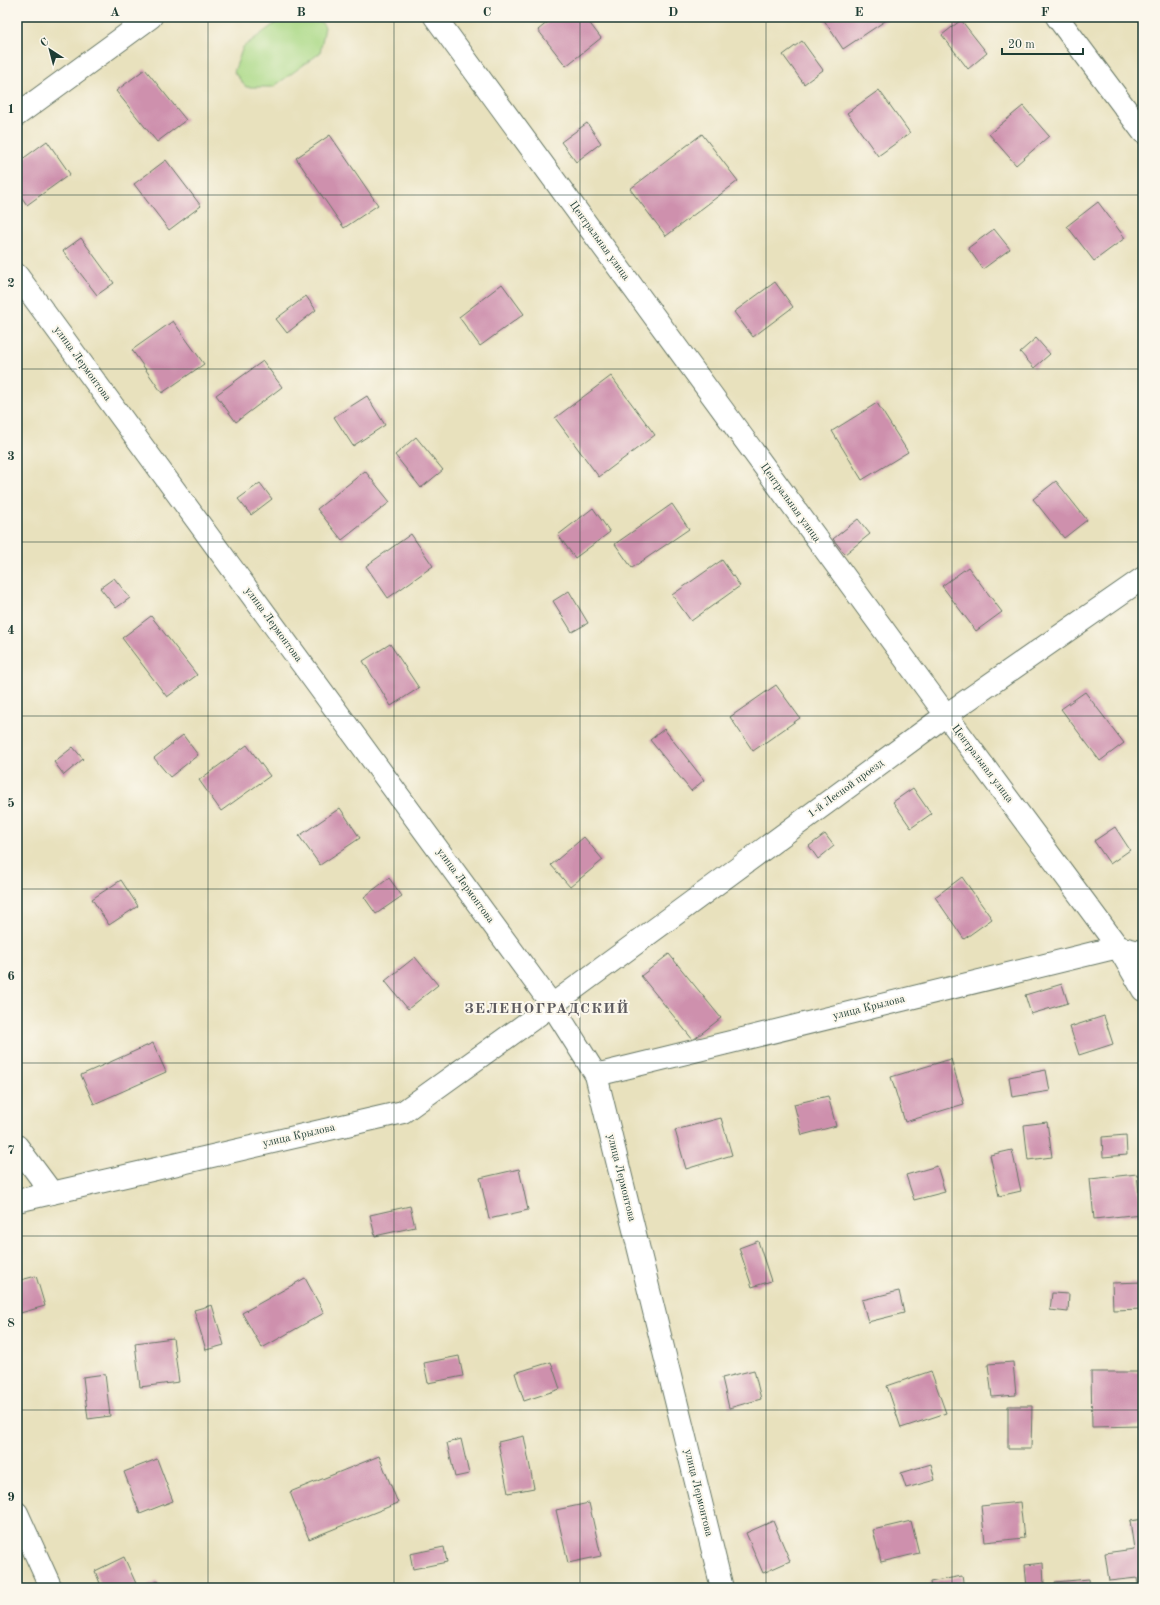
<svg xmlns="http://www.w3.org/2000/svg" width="1160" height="1605" viewBox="0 0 1160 1605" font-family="'Old Standard TT',serif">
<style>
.green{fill:#aad986;stroke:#648b5d}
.building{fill:#ce90ad}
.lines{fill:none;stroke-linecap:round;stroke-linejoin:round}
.minor-casing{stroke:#657664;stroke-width:24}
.tertiary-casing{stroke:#657664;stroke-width:24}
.minor{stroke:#fff;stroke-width:22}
.tertiary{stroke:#fff;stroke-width:22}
.grid{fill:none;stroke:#1f3d34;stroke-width:1;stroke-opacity:0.55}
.labels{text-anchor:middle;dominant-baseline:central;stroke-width:4;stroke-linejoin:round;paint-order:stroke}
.street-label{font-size:11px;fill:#1f3d34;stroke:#fbf7ec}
.district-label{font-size:15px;font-weight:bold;letter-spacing:1px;fill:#5c5a5e;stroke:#fbf7ec}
.neatline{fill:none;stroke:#1f3d34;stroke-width:1.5}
.grid-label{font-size:13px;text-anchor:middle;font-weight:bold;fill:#1f3d34}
</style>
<rect width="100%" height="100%" fill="#fbf7ec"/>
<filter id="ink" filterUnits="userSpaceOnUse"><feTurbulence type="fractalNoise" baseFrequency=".025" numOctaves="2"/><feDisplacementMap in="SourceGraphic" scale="8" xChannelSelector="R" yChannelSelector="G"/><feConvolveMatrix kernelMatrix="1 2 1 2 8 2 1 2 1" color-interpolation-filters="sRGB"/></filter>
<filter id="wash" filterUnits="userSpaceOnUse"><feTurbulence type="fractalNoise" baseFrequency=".012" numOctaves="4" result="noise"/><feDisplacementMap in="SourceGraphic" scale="16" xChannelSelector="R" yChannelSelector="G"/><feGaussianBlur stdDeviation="0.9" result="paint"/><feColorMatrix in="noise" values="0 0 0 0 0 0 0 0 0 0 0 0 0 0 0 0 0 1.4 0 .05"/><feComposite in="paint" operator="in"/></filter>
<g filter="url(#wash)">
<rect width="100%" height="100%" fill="#e8e1bd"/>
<path class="green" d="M284,17H317L325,27L320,53L273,87H246L234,72L243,47Z"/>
<g id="blocks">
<g class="building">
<path d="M554,17H585L601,38L566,66L538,30Z"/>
<path d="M822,17H891L843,49Z"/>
<path d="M961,20L987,53L968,69L942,35Z"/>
<path d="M802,41L823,70L804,84L783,55Z"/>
<path d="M145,69L186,120L157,142L116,91Z"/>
<path d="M879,90L910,133L878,156L847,113Z"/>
<path d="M1023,106L1049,136L1016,165L989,134Z"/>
<path d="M587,123L601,143L576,162L561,142Z"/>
<path d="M702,134L738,181L666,236L630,189Z"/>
<path d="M330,135L378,205L344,228L296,158Z"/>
<path d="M47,141L70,174L27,205L17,191V163Z"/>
<path d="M166,160L201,206L169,230L134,184Z"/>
<path d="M1098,202L1125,238L1094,261L1067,226Z"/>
<path d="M994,229L1010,249L983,269L968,248Z"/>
<path d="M81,238L114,283L97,295L63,251Z"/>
<path d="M775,282L793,307L753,337L734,312Z"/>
<path d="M502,284L524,314L480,346L459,317Z"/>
<path d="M306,296L316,310L287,333L276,319Z"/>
<path d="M173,321L204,364L162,393L132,350Z"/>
<path d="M1036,338L1050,354L1034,368L1020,352Z"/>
<path d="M263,361L282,387L236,422L216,395Z"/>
<path d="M611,376L655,435L599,477L555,418Z"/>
<path d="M367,396L385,425L353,446L334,417Z"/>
<path d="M877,403L908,452L862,480L832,431Z"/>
<path d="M416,437L443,470L421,488L395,455Z"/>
<path d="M365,471L390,502L342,540L317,509Z"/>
<path d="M1056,481L1087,520L1064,538L1033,499Z"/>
<path d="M260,483L272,499L251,515L238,499Z"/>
<path d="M672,504L689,529L632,568L615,544Z"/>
<path d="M593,508L610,532L575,558L558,535Z"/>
<path d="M858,519L870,534L845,554L833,539Z"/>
<path d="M411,534L433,566L388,598L366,566Z"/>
<path d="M722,560L740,586L691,621L672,595Z"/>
<path d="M968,567L1002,612L976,631L942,586Z"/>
<path d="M114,578L130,598L116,608L100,588Z"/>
<path d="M569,591L588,623L572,632L553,601Z"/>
<path d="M151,616L197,675L167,697L122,638Z"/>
<path d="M390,644L419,688L391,706L363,661Z"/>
<path d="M776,685L800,718L753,751L730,717Z"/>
<path d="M1085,692L1124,743L1100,761L1061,709Z"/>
<path d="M664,729L704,780L691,791L650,740Z"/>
<path d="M183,735L198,755L170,777L154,758Z"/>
<path d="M247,745L270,776L221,811L199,780Z"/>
<path d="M73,747L83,759L64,775L54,762Z"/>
<path d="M913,788L931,814L911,828L893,802Z"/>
<path d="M340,808L360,838L320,865L299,836Z"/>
<path d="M1115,827L1130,850L1110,864L1094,841Z"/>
<path d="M825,834L834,846L818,859L809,846Z"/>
<path d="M584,837L603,860L570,887L551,865Z"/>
<path d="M962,877L992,919L964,939L935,897Z"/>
<path d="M389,878L402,896L376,914L364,897Z"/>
<path d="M121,880L138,906L109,925L92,899Z"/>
<path d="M669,954L721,1018L693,1040L641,976Z"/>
<path d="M415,957L438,985L408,1009L385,981Z"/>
<path d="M1062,984L1068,1003L1031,1014L1025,995Z"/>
<path d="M1104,1016L1113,1044L1079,1055L1070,1027Z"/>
<path d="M153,1043L166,1072L94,1104L81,1075Z"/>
<path d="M951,1059L964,1104L905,1122L891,1077Z"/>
<path d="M1046,1070L1050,1091L1012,1097L1009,1077Z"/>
<path d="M828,1096L836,1126L802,1135L794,1104Z"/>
<path d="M721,1118L732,1155L686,1169L675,1130Z"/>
<path d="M1047,1122L1052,1157L1028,1160L1024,1125Z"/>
<path d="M1126,1135L1127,1155L1103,1157L1102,1137Z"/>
<path d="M1012,1150L1021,1191L999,1196L990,1155Z"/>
<path d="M937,1166L945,1192L914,1200L906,1175Z"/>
<path d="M519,1169L528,1210L489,1219L480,1178Z"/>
<path d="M1137,1174L1141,1214L1094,1219L1090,1179Z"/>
<path d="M410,1206L415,1227L375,1236L370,1215Z"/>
<path d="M758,1241L771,1281L752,1287L739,1248Z"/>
<path d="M36,1276L45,1306L17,1314V1281Z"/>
<path d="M305,1278L324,1313L262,1348L242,1313Z"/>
<path d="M1143,1282V1309L1113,1310L1112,1283Z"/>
<path d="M899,1291L904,1313L868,1322L862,1300Z"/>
<path d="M1052,1293L1069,1294L1068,1312L1050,1310Z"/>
<path d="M212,1305L224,1345L206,1350L194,1310Z"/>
<path d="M173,1338L179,1382L140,1387L135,1343Z"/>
<path d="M459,1356L463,1376L428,1383L424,1363Z"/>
<path d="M551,1362L560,1389L524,1401L515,1373Z"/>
<path d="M1013,1362L1016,1395L992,1397L988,1364Z"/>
<path d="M754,1370L761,1399L729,1408L722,1378Z"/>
<path d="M931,1371L946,1413L901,1428L887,1386Z"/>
<path d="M1091,1372H1143V1426L1092,1427Z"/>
<path d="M105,1374L110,1416L88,1419L83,1377Z"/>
<path d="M1008,1406H1032L1031,1449H1008Z"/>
<path d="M524,1436L534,1488L508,1493L498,1442Z"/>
<path d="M461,1439L469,1474L455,1477L447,1443Z"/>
<path d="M379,1456L398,1503L309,1539L290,1492Z"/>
<path d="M157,1459L173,1501L140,1514L124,1472Z"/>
<path d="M931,1464L935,1480L906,1488L901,1473Z"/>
<path d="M1020,1502L1024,1538L985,1542L981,1506Z"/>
<path d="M589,1503L601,1556L568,1563L556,1510Z"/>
<path d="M1143,1519V1583L1138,1584L1137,1578L1109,1581L1105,1553L1134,1549L1130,1521Z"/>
<path d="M773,1521L790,1561L763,1573L746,1533Z"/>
<path d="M911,1521L919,1553L881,1562L873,1530Z"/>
<path d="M444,1547L447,1562L413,1569L410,1554Z"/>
<path d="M124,1557L138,1588H102L95,1571Z"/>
<path d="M1043,1563L1044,1586L1027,1588L1025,1565Z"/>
<path d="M962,1576L964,1588H931L930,1582Z"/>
<path d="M1089,1579L1090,1588H1056L1055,1582Z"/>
<path d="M158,1581L161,1588H143Z"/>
</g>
</g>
</g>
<g filter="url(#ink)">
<use href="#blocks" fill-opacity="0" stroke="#657664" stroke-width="1"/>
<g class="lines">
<defs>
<g id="minor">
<path d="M1057,17L1143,132"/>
<path d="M17,115L151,17"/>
<path d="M17,275L552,1005L596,1075L722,1588"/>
<path d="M596,1075L1118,947L1143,953"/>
<path d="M17,1146L52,1193"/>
<path d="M17,1201L403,1112L552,1005L946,715L1143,578"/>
<path d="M17,1513L51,1588"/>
</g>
<path id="tertiary" d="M435,17L946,715L1118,947L1143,990"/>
</defs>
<use href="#minor" class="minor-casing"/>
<use href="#tertiary" class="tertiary-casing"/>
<use href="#minor" class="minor"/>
<use href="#tertiary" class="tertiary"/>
</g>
</g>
<path class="grid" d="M208,17V1588M394,17V1588M580,17V1588M766,17V1588M952,17V1588M17,195H1143M17,369H1143M17,542H1143M17,716H1143M17,889H1143M17,1063H1143M17,1236H1143M17,1410H1143"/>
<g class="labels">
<g class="street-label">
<text transform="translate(599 241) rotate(54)">Центральная улица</text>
<text transform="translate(82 364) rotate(54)">улица Лермонтова</text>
<text transform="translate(790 503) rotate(54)">Центральная улица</text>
<text transform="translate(273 625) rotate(54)">улица Лермонтова</text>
<text transform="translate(982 764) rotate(53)">Центральная улица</text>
<text transform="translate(846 789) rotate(-36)">1-й Лесной проезд</text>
<text transform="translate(465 886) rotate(54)">улица Лермонтова</text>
<text transform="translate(869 1008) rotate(-14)">улица Крылова</text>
<text transform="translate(299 1136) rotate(-13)">улица Крылова</text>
<text transform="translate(621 1178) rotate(76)">улица Лермонтова</text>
<text transform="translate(698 1493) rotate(76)">улица Лермонтова</text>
</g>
<g class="district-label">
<text x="547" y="1009">ЗЕЛЕНОГРАДСКИЙ</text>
</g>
</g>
<rect width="1160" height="1605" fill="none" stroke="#fbf7ec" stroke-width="44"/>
<g transform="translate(50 50) rotate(324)" stroke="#fbf7ec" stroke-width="3" paint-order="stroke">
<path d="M0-3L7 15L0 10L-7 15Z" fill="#1f3d34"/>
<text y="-6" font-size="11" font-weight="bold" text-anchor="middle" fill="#1f3d34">С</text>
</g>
<path d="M1002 48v6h81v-6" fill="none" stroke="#1f3d34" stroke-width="2"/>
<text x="1008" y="48" font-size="12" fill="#1f3d34" stroke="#fbf7ec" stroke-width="3" paint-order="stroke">20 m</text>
<rect x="22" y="22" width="1116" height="1561" class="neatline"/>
<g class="grid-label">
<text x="115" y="16">A</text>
<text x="301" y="16">B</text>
<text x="487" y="16">C</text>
<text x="673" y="16">D</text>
<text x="859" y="16">E</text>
<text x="1045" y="16">F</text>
<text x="11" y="113">1</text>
<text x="11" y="287">2</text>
<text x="11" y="460">3</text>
<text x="11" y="634">4</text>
<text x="11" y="807">5</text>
<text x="11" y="980">6</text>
<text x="11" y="1154">7</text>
<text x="11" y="1327">8</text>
<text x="11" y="1501">9</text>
</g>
</svg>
